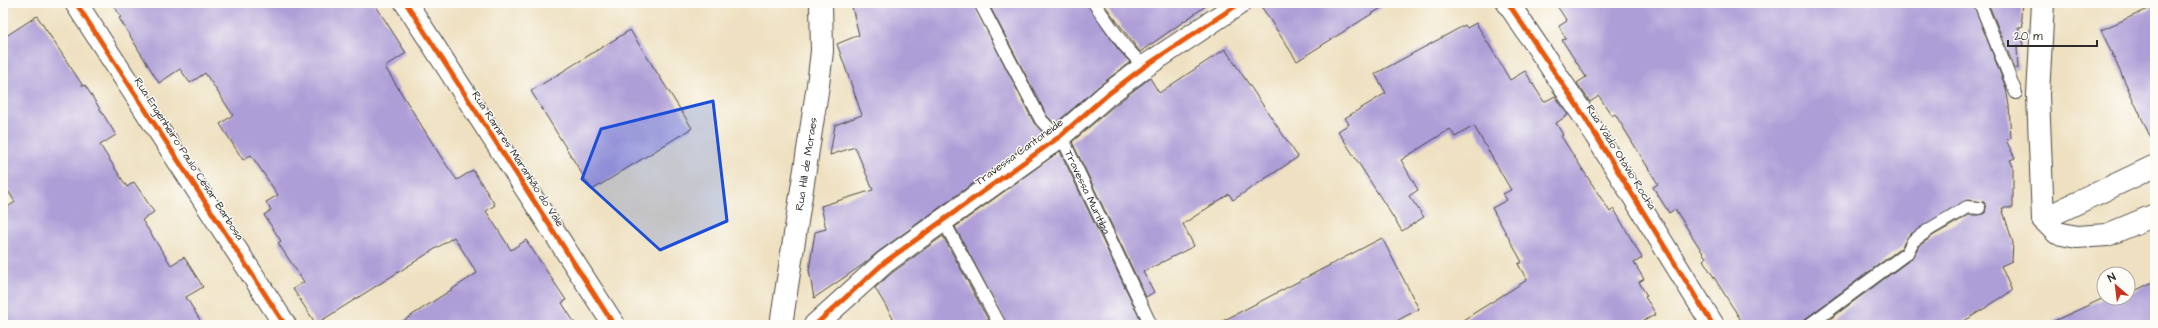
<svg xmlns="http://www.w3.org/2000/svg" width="2158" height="328" viewBox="0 0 2158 328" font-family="'Architects Daughter',sans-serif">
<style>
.building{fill:#ad9ed7}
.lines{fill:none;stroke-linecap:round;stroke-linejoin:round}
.lane-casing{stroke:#484641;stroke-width:14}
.street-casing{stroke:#484641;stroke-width:24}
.lane{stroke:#fff;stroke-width:12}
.street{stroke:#fff;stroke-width:22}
.cycleway-casing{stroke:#fdfcf7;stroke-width:8}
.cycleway{stroke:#e8590c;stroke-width:5}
.marked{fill:#1d4ed8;fill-opacity:0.2;stroke:#1d4ed8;stroke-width:3;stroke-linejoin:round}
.labels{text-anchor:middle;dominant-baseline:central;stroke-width:3;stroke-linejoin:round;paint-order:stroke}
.street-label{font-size:11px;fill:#2b2b2b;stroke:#fdfcf7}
</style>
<rect width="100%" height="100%" fill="#fdfcf7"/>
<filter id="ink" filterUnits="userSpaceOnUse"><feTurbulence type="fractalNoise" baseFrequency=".025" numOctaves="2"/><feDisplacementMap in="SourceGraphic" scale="8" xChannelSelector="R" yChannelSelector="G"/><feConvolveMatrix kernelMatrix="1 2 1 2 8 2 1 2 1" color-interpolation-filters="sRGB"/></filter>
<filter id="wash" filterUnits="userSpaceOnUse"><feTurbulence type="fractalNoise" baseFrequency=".012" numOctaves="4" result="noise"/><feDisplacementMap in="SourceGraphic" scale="16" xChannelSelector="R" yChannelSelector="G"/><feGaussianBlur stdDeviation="0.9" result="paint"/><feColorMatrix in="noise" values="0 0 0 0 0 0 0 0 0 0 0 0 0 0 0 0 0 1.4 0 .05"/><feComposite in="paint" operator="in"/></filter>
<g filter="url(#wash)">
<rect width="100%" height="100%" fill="#eee0c0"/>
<g id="blocks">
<g class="building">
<path d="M112,3H374L406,53L385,67L443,160L457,180L473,170L495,205L486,211L511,250L526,240L566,300L562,303L576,325H397L477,273L454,237L316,324L293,289L304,282L278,243L281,241L264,215L271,210L266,202L278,195L251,155L243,160L220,124L233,115L205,73L190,83L180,69L159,83L119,18L121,17Z"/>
<path d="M851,3H973L1034,123L1043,133L878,252L861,266L814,298L809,270L815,232L826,229L821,206L873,190L855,147L830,155L835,125L862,115L837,44L859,35Z"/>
<path d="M988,3H1087L1118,49L1130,62L1099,86L1055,124L1047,116Z"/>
<path d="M1103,3H1210L1140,52Z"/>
<path d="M1259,3H1389L1297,61Z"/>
<path d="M1555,3H1973L2006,88L2009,106L2011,138L2006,140L2015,158L2010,160L2013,166V208H2002L2013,243L2012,261L2001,266L2012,291L1958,325H1822L1911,259L1919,246L1934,235L1969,215H1979L1985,213L1986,208L1984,202L1967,200L1909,235L1901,248L1805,319L1802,325H1744L1703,260L1706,258L1675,209L1669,213L1653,187L1658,184L1615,114L1612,116L1599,96L1590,102L1577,83L1586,77L1562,40L1566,39L1559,26L1567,21Z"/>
<path d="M1988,3H2022L2021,16L2023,26L2018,28L2023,45L2017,47L2018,68L2015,69Z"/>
<path d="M2155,6V147L2101,30Z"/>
<path d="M37,16L83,86L85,85L116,135L100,145L127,187L134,182L154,212L142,220L171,265L184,257L203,287L186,297L203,325H3V210L15,202L3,183V38Z"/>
<path d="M1476,23L1510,80L1525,71L1544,102L1555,96L1568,115L1556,123L1563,135L1561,136L1610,212L1614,209L1642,258L1634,263L1644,279L1639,282L1647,296L1645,297L1656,314L1637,325H1455L1527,280L1518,264L1522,262L1492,208L1507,200L1503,194L1511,190L1474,126L1455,137L1450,129L1401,160L1418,190L1409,196L1424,217L1402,231L1338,131L1349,124L1345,118L1386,93L1375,74L1465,25L1467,28Z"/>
<path d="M630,30L692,128L592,190L531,91Z"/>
<path d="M1225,49L1298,157L1233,200L1229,194L1183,224L1194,246L1143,272L1154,292L1146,297L1072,142L1115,105L1150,78L1159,93Z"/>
<path d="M1060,151L1143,325H1007L955,227Z"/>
<path d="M943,236L991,325H897L875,288L893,272Z"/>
<path d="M1382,238L1419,309L1389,325H1215Z"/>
<path d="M2155,281V325H2045L2104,298H2128V294Z"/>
</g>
</g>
</g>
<g filter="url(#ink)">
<use href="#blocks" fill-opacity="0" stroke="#484641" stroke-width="1"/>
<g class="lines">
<defs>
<g id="lane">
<path id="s1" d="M980,3L1041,120L1066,146L1151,325"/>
<path d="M1094,3L1124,45L1144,67"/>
<path d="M1980,3L2016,93"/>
<path d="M943,220L1000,325"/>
<path d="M1809,325L1907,253L1913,241L1930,229L1967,207L1979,208"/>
</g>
<g id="street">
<path d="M76,3L285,325"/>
<path d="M406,3L614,325"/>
<path d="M1508,3L1582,113L1713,325"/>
<path d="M2043,3L2038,95L2043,219L2057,233L2077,237L2107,235L2155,215"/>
<path d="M2043,219L2155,166"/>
<path id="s2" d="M781,325L818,85L822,51L821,3"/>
<path d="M815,325L885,262L1059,137L1107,95L1144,67L1240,3"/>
</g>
</defs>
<use href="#lane" class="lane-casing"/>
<use href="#street" class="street-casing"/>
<use href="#lane" class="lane"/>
<use href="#street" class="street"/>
<defs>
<g id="cycleway">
<path d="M76,3L285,325"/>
<path d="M406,3L614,325"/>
<path d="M1508,3L1582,113L1713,325"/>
<path d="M815,325L885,262L1059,137L1107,95L1144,67L1240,3"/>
</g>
</defs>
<use href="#cycleway" class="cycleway-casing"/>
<use href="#cycleway" class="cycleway"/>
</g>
</g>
<path class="marked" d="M713,101L727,221L660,250L582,179L601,129Z"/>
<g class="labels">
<g class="street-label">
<text transform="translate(1019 152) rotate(-36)">Travessa Cantoneide</text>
<text transform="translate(1621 157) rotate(58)">Rua Valdo Otávio Rocha</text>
<text transform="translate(189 159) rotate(57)">Rua Engenheiro Paulo César Barbosa</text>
<text transform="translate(518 159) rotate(57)">Rua Ramires Maranhão do Vale</text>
<text stroke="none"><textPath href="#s2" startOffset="163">Rua Hill de Moraes</textPath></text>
<text stroke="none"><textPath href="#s1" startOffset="219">Travessa Muritiba</textPath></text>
</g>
</g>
<rect width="2158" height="328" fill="none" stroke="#fdfcf7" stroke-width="16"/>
<g transform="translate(2116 286) rotate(332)"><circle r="19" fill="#fdfcf7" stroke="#a9a8a5"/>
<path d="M0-3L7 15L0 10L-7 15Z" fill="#c8321e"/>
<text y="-6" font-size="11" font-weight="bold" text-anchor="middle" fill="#2b2b2b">N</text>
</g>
<path d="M2008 40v6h89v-6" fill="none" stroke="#2b2b2b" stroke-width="2"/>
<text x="2014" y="40" font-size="12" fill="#2b2b2b" stroke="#fdfcf7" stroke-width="3" paint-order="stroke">20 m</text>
</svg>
